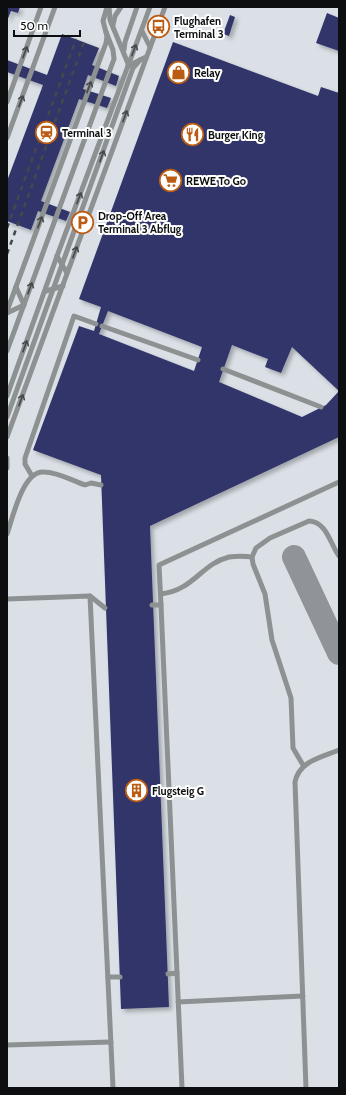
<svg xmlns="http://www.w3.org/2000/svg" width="346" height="1095" viewBox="0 0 346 1095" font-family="Cabin,sans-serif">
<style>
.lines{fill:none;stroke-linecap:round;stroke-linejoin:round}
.taxiway{stroke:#909498;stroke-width:24}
.building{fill:#32356b;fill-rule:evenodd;filter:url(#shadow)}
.lane{stroke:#8d9191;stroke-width:5}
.rail{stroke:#45484b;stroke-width:2.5;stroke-dasharray:5 5;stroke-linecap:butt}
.lane-bridge{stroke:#8d9191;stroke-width:5}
.oneway{stroke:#46494a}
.labels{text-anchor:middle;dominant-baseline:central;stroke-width:4;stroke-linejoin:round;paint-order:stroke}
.poi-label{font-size:11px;font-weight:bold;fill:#0c0e0f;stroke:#fff;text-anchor:start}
</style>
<defs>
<filter id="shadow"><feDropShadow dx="3" dy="3" stdDeviation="2" flood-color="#0004"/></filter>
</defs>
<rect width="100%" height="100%" fill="#dae0e6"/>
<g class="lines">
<path class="taxiway" d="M294,557L339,653"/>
</g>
<g class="building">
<path d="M7,7H20L18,13L11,11L7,21Z"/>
<path d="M327,13L339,18V51L316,43Z"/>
<path d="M230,15L235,17L229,36L223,34Z"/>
<path d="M62,34L99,48L92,65L119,76L116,86L88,75L83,89L111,98L107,108L79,99L41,201L70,212L66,221L38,211L31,230L7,221V181L43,85L7,72V60L47,75Z"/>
<path d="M173,42L318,96L321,87L339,93V437L150,526L169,1007L121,1009L101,475L33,450L79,326L94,331L101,307L79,299ZM108,311L202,347L194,371L99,334ZM232,345L268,359L265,367L281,373L292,347L339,391L326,405L302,417L219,382Z"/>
</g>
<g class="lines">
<g class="lane">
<path d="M109,7L110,20L129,66"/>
<path d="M113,25L115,16L121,7"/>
<path d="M124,50L125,42L137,7"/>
<path d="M7,102L41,7"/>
<path d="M7,138L55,7"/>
<path d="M7,311L106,43L107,36L103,21L107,7"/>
<path d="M7,313L24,305L16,287"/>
<path d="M102,326L198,360"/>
<path d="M7,351L114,59L113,50L106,32"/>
<path d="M223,369L321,407"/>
<path d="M7,417L133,68L140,60"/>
<path d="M7,437L165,7"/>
<path d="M7,458V468"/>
<path d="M32,476L25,464V458L74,316L96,324"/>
<path d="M7,534C13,517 23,470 44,472C58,472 73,481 85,485L91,483L101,485"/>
<path d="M161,594C194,590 201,564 229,557C237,556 244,556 252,557"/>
<path d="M90,596L113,1088"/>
<path d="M7,599L90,596L105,608"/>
<path d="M152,605H161L159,565L339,482"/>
<path d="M161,605L182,1088"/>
<path d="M303,765L293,748L291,698L272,640L265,594L253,564L252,557L256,548L270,538L309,521C327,522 330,544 339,556"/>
<path d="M168,974L177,973"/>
<path d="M108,977H120"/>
<path d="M178,1002L303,996"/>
<path d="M7,1045L111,1042"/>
<path d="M306,1088L295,782C299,761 322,757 339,750"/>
</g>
<g class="rail">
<path d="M7,228L76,39"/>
<path d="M7,254L84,42"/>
</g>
<g class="lane-bridge">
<path d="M142,31L150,47"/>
<path d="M128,66L146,57"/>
<path d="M57,256L67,273"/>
<path d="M46,291L63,286"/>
<path d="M7,396L57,256L150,7"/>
</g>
</g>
<defs><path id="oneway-shaft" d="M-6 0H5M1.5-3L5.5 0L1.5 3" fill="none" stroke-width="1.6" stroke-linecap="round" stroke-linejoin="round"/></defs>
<g class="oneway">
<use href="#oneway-shaft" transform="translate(134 50) rotate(-69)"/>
<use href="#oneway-shaft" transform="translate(25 52) rotate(-70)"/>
<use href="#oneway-shaft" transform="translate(89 87) rotate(-70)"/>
<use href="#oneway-shaft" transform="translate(21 101) rotate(-70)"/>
<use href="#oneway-shaft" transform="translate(125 116) rotate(-70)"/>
<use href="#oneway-shaft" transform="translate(102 156) rotate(-70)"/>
<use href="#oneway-shaft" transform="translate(79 198) rotate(-69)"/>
<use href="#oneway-shaft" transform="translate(40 222) rotate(-70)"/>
<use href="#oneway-shaft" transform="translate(75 252) rotate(-70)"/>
<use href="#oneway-shaft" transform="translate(30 288) rotate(-70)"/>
<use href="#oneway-shaft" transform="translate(25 346) rotate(-70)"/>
<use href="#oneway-shaft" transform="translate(21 400) rotate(-70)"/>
</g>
<defs>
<symbol id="bus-ring" viewBox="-11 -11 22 22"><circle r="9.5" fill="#fff" stroke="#bb5c12" stroke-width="1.5"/><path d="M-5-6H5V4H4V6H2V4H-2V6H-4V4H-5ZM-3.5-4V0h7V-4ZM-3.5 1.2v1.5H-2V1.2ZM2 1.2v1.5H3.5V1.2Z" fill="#bb5c12"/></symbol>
<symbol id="shop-ring" viewBox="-11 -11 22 22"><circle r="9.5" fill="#fff" stroke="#bb5c12" stroke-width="1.5"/><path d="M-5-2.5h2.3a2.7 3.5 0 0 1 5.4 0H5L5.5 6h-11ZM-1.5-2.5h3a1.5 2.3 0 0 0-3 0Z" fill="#bb5c12"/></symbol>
<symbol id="station-ring" viewBox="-11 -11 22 22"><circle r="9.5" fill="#fff" stroke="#bb5c12" stroke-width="1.5"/><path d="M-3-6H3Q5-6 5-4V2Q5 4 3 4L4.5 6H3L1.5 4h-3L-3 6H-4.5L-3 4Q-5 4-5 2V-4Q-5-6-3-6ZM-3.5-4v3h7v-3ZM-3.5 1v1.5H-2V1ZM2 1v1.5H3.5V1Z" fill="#bb5c12"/></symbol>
<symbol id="restaurant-ring" viewBox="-11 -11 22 22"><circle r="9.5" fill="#fff" stroke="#bb5c12" stroke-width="1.5"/><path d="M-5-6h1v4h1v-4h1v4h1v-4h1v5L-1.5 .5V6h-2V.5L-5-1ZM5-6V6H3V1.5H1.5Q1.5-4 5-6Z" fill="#bb5c12"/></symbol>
<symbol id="supermarket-ring" viewBox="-11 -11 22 22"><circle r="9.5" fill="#fff" stroke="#bb5c12" stroke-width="1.5"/><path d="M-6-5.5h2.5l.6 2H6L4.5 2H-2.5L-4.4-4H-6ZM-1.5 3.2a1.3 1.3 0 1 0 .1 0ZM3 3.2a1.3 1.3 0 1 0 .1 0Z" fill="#bb5c12"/></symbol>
<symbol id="parking-ring" viewBox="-11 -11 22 22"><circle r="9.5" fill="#fff" stroke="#bb5c12" stroke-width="1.5"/><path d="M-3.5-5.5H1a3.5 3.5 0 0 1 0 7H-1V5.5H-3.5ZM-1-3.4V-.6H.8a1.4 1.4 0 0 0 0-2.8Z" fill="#bb5c12"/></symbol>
<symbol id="building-ring" viewBox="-11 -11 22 22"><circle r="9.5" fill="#fff" stroke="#bb5c12" stroke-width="1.5"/><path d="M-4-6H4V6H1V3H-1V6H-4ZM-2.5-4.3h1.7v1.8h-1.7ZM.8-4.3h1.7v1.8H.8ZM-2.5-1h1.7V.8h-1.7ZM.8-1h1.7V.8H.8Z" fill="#bb5c12"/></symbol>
</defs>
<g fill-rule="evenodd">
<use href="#bus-ring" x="146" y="14" width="25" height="25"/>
<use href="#shop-ring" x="166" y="60" width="25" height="25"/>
<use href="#station-ring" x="34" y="120" width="25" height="25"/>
<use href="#restaurant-ring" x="180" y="122" width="25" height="25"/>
<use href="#supermarket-ring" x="158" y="168" width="25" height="25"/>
<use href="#parking-ring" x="70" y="210" width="25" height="25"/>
<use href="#building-ring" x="124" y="778" width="25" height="25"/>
</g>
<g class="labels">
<g class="poi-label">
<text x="174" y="21">Flughafen<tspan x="174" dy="13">Terminal 3</tspan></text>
<text x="194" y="73">Relay</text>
<text x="62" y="133">Terminal 3</text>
<text x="208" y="135">Burger King</text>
<text x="186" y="181">REWE To Go</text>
<text x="98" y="216">Drop-Off Area<tspan x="98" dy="13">Terminal 3 Abflug</tspan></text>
<text x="152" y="791">Flugsteig G</text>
</g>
</g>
<rect width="346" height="1095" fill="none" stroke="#0c0e0f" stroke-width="16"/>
<path d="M14 30v6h66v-6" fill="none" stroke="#0c0e0f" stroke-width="2"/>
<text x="20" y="30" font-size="12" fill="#0c0e0f" stroke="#ffffff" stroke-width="3" paint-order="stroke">50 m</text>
</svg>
